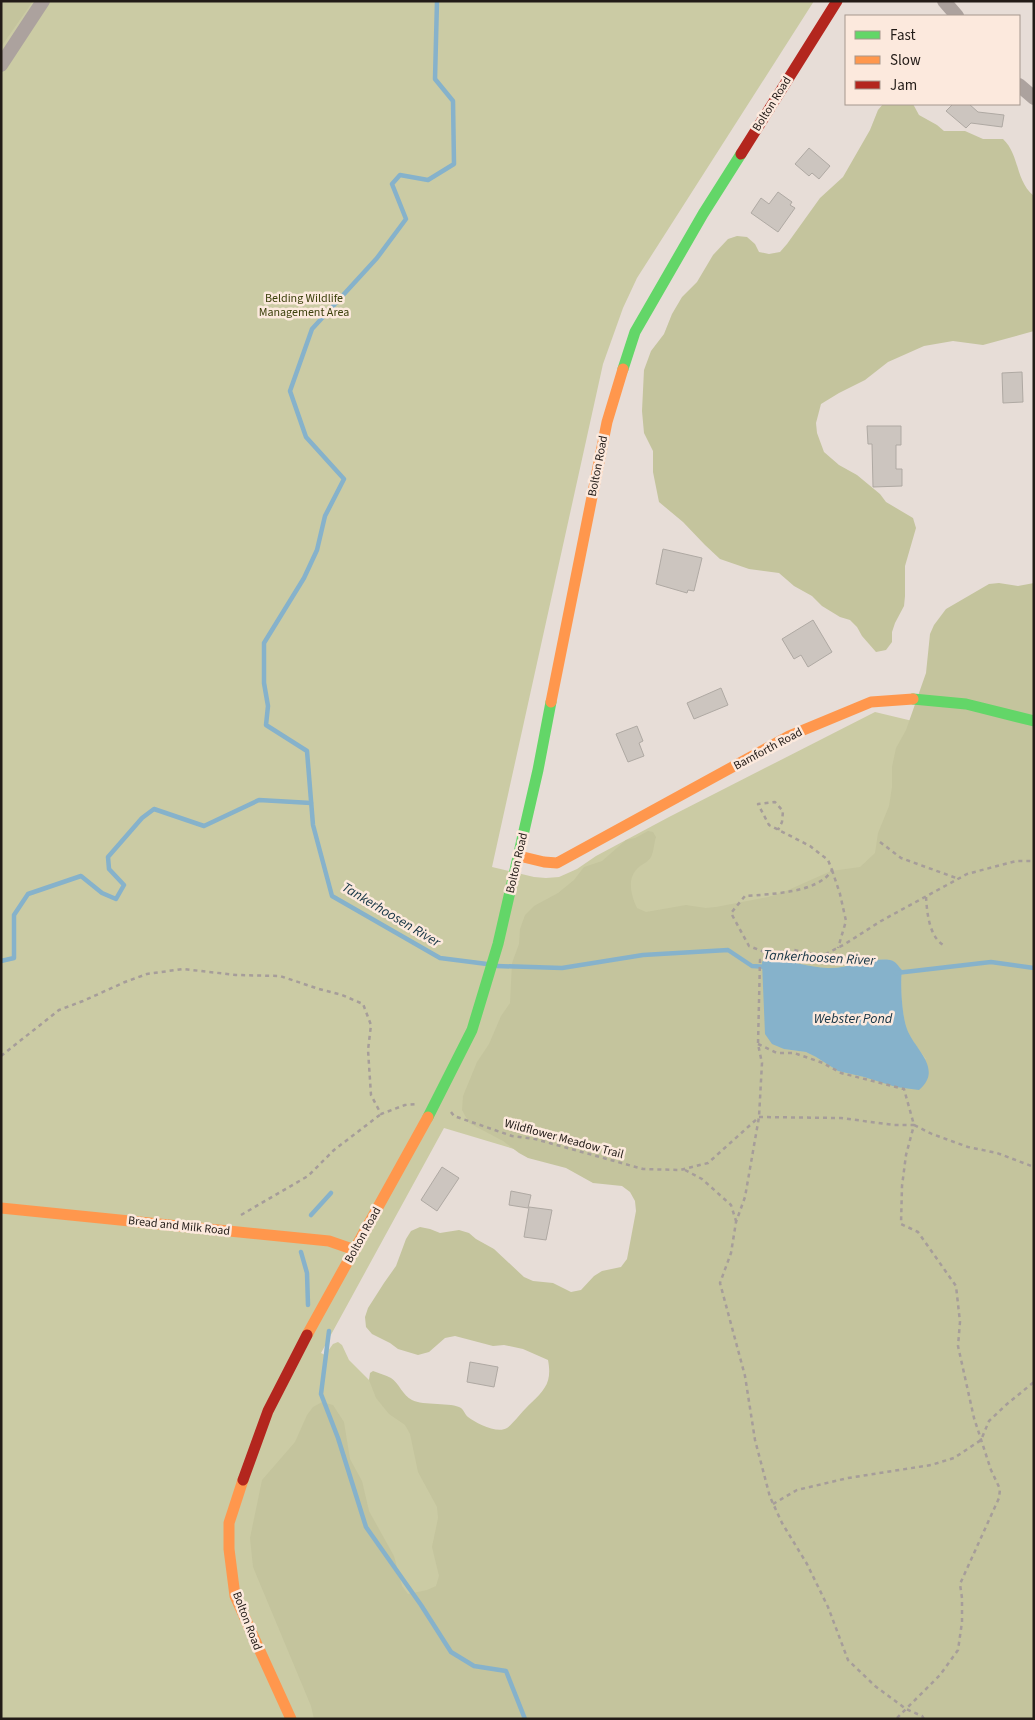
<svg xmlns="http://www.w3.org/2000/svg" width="1035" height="1720" viewBox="0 0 1035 1720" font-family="'Source Sans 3',sans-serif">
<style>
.green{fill:#cbcba4;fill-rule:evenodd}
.forest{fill:#c4c49d;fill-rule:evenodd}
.water{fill:#86b2cb}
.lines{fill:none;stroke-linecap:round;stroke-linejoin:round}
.stream{stroke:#86b2cb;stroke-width:4.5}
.building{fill:#ccc5bf;stroke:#afa9a3}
.path{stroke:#a69d9a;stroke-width:2.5;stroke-dasharray:4 4;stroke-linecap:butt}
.street{stroke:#aca29e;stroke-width:14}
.fast{stroke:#63d668;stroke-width:11}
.slow{stroke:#ff974d;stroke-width:11}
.jam{stroke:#b3261e;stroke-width:11}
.labels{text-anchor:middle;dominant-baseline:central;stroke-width:5;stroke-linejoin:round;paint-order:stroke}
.street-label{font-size:12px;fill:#221b17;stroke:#fce9dd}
.park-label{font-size:12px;fill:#3c400c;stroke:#fce9dd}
.water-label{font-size:14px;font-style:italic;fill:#143344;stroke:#fce9dd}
</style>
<rect width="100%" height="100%" fill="#e7ddd7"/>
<path class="green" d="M1,1H814L637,278L623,308L603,364L492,867L534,877L546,878L559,877L577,869L596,856L669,817L875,712L1034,750V1719H1ZM444,1128L664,1194L514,1461L369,1380L349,1360L342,1345L338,1342L333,1344L325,1355L321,1353Z"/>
<g class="forest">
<path d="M1,1H33L1,47Z"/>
<path d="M883,104H913L919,115L937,125L944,131H965L983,139H1003C1020,155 1015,181 1034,196V331L983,345L953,341L924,346L888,362L865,380L839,393L821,404L816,423L817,433L824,452L839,465L857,475L880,494L886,502L913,518L916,528L905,566V596L904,606L895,623L892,632V642L886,650L876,652L862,636L857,627L850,620L840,617L822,606L812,596L794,586L779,573L749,569L720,559L705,545L683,522L659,502L653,472V451L644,433L642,411L644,370L651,351L664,334L672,314L682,297L697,282L713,255L728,239L737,236L747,237L755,244L759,252L769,254L780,252L787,244L820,198L843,177L870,130L878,110Z"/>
<path d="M999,583L1018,586L1034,583V1719H314L311,1706L253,1567L250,1538L262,1480L295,1442L307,1415L313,1407L322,1402L333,1405L344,1422L350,1459L362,1481L369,1511L394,1556L402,1586L408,1594L427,1590L436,1586L439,1576L432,1547L438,1518L437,1507L418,1472L410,1434L405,1425L389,1414L376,1398L369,1380L370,1373L373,1371C378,1373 386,1375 391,1378C399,1383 403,1396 412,1400C423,1406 452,1402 461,1408C464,1410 465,1415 468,1417C476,1423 497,1434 507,1428C512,1425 525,1408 531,1403C546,1389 552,1381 548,1360L523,1349L504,1345L493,1346L455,1336L445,1338L429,1352L418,1355L398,1349L390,1343L372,1334L366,1327L365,1317L368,1308L384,1283L396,1266L406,1239L411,1231L420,1227L430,1229L440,1233L459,1230L469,1233L476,1239L494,1249L524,1277L533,1281L553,1283L571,1292L581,1290L594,1276L602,1271L621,1267L627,1259L636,1211L635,1201L630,1192L622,1186L593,1183L566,1168L528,1158L519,1153L503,1141L469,1123L462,1110L463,1096L477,1062L489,1044L501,1016L510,1003L512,963L519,944L520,929L525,915L534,906L558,893L574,880L584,867L602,861L626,840L635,838L648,831L653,832L656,837C654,843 654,851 651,857C649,861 643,864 639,867C626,878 631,895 637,908L646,912L686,905L706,908L716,907L768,897L786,891L831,871L860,867L875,853L878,833L889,806L892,787V767L896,748L906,730L926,673L930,634L934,625L946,609L989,584ZM771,957C790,961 809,967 828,968C848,969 871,957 890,960C895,961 898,966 902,970C900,984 902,1016 907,1029C911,1040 919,1049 926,1059L864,1077L838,1071L816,1057L806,1052L784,1049Z"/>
</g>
<path class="water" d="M771,957C790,961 809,967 828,968C848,969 871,957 890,960C896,961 898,966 902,970C900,984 902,1016 907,1029C914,1049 944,1069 919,1090L896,1087L864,1077L838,1071L816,1057L806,1052L784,1049L772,1044L765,1034L762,962L766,958Z"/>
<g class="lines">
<g class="stream">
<path d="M437,1L435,79L453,101L454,164L428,180L400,175L392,184L406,219L377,258L312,329L290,391L306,437L344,479L325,516L317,550L304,578L264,643V683L268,706L266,725L307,751L313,825L332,896L440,958L487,964"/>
<path d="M1,961L14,958V915L28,894L81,876L102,893L116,899L124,885L109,869L108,857L142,818L154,809L204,826L259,800L311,803"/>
<path d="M497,966L562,968L643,955L728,950L752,966L766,967"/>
<path d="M896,973L991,962L1034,968"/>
<path d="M311,1215L331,1193"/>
<path d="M301,1252L307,1273L308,1305"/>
<path d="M329,1331L321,1394L338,1438L366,1527L421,1605L451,1652L474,1666L506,1671L525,1719"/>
</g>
</g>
<g class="building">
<path d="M953,104H969L978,112L1004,115L1002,127L971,123L966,128L946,111Z"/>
<path d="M809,148L830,166L819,179L812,173L809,176L795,164Z"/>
<path d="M778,192L792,202L790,205L795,208L778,232L751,213L761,198L769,204Z"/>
<path d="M1022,372L1023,402L1003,403L1002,373Z"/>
<path d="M867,426H901V445H896V469H902V486L873,487L872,444H868Z"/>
<path d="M663,549L702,558L694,591L688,590L687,593L656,584Z"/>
<path d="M813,620L832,652L808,667L801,655L794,659L782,639Z"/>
<path d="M721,688L728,705L694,719L687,703Z"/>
<path d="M637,726L643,741L639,743L644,756L628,762L616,734Z"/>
<path d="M442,1167L459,1178L437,1211L421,1200Z"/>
<path d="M511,1191L531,1195L528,1208L509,1205Z"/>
<path d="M529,1207L552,1210L546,1240L524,1237Z"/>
<path d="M470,1362L498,1367L494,1387L467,1382Z"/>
</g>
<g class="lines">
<g class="path">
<path d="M880,842L901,858L959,879"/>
<path d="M832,870L840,894L846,921L838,948"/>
<path d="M926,897C927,912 929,938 945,946"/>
<path d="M772,955L749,946L731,913L745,896C770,894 819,893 832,870L828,860L810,846L769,825L758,804L775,802L783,811L782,822L778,830"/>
<path d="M758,1044L777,1053H794L823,1063L841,1073L904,1089L914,1125L932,1134L968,1147L997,1153L1034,1167"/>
<path d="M1,1056L59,1010L83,1001L125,982L147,974L183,969L236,975L280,976L319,989L342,995L363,1004L371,1025L368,1050L371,1095L381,1114L405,1105L417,1104"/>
<path d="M451,1112L454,1116L512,1136L535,1139L643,1169L680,1170L708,1163L758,1118"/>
<path d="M759,1117L841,1118L894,1125H914L906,1155L902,1186L901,1224L918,1232L956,1286L960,1322L958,1346L974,1418L991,1470L1000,1489L999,1498L960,1584L962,1598V1622L958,1650L940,1675L896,1719"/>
<path d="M685,1170L702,1179L731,1205L736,1221"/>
<path d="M241,1215L308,1176L334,1150L381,1114"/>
<path d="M773,1504L797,1490L848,1478L931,1465L954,1458L981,1440L989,1421L1007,1404L1034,1382"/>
<path d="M924,1719L922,1716L906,1709L875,1686L848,1660L828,1607L807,1564L782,1523L770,1497L755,1440L745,1376L720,1283L731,1253L736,1222L745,1197L759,1117L762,1063L758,1044L760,960L773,955L775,952L794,950L822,956L845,944L881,921L967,874L1016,861H1034"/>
</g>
<g class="street">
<path d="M944,1L957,16"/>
<path d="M1,65L43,1"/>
<path d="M1019,85L1034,98"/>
</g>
<g class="fast">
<path d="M623,369L635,332L703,214L741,154"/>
<path d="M913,699L966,704L1034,721"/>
<path d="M428,1117L472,1030L498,944L538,770L551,702"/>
</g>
<g class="slow">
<path d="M551,702L607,422L623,369"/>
<path d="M519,856L544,862L557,863L789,736L871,702L913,699"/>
<path d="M1,1208L329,1241L355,1250"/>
<path d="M307,1335L428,1117"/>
<path d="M243,1480L229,1523V1549L235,1596L291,1719"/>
</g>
<g class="jam">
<path d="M741,154L837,1"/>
<path d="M243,1480L268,1411L307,1335"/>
</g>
</g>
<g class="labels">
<g class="street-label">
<text transform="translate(772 104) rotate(-58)">Bolton Road</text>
<text transform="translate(598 466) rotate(-79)">Bolton Road</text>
<text transform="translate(768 749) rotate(-28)">Bamforth Road</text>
<text transform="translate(517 863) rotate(-77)">Bolton Road</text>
<text transform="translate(564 1139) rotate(15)">Wildflower Meadow Trail</text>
<text transform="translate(179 1226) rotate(6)">Bread and Milk Road</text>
<text transform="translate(363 1235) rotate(-61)">Bolton Road</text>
<text transform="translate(247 1621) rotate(69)">Bolton Road</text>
</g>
<g class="park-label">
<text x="304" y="298">Belding Wildlife<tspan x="304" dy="14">Management Area</tspan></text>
</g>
<g class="water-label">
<text transform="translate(391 915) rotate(31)">Tankerhoosen River</text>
<text transform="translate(819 958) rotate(3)">Tankerhoosen River</text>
<text x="853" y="1019">Webster Pond</text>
</g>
</g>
<rect width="1035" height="1720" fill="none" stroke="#221b17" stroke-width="5"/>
<rect x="845" y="15" width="175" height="90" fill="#fce9dd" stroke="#a5978e"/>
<rect x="855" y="31" width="25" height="8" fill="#63d668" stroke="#a5978e"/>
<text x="890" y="40" font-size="15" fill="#221b17">Fast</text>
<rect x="855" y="56" width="25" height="8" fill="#ff974d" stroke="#a5978e"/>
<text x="890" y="65" font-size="15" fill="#221b17">Slow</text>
<rect x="855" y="81" width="25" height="8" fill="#b3261e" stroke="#a5978e"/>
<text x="890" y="90" font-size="15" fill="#221b17">Jam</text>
</svg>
